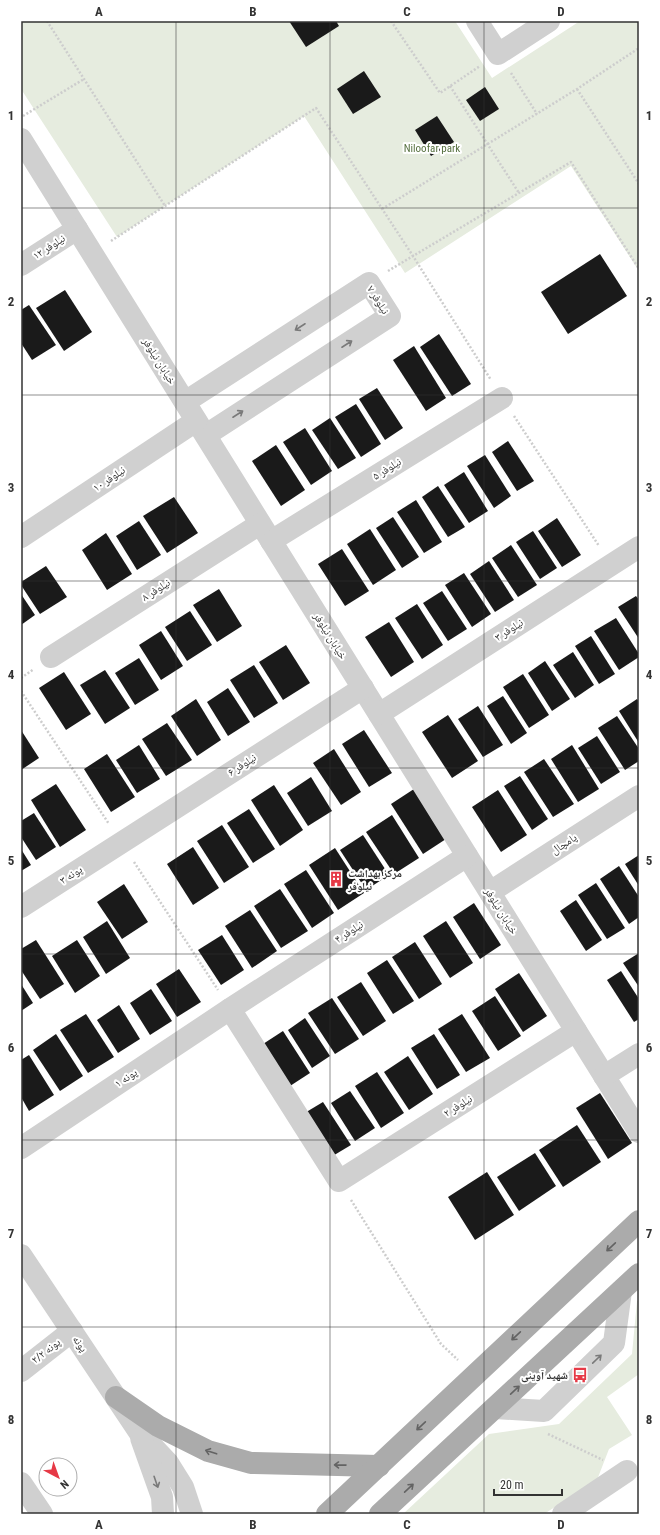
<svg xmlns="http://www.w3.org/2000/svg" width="660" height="1535" viewBox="0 0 660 1535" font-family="'Roboto Condensed','Noto Naskh Arabic',sans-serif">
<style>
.green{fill:#e6ecdf}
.building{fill:#1a1a1a}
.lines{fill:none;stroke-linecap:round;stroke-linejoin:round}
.path{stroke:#cdcdcd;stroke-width:2.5;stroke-dasharray:2 2;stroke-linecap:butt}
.minor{stroke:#d0d0d0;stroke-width:22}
.major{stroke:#ababab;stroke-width:22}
.oneway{stroke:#7a7a7a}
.oneway2{stroke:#636363}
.grid{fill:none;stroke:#333;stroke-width:1;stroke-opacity:0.55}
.labels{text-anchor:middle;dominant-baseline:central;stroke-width:4;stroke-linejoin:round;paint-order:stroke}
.park-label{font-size:11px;fill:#56703f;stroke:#fff}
.street-label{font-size:11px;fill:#333;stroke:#fff}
.poi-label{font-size:11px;font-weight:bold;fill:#333;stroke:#fff;text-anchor:start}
.neatline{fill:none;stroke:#333;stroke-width:1.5}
.grid-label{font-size:13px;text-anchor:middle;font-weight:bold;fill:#333}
</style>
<rect width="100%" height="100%" fill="#fff"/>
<g class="green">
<path d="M21,21H455L492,78L580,21H639V271L571,166L405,273L304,116L117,237L21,89Z"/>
<path d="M639,1300V1374L607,1397L632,1435L609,1449L597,1480L544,1514H403L489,1434L559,1424L632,1354L637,1301Z"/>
</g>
<g class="building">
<path d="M289,21H336L339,26L306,47Z"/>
<path d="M364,71L381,97L353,114L337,89Z"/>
<path d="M485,87L499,109L480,121L466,100Z"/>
<path d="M437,116L454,142L431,156L415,130Z"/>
<path d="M600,254L627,296L568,334L541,292Z"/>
<path d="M65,290L92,332L64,351L36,308Z"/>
<path d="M29,305L56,345L32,360L21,343V310Z"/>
<path d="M439,334L471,384L452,396L420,347Z"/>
<path d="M414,346L446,398L426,411L393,360Z"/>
<path d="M377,388L403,428L385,440L359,399Z"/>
<path d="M356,404L381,444L361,457L335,417Z"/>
<path d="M330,418L356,458L338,469L312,430Z"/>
<path d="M305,428L332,471L311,485L283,442Z"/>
<path d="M508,441L534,481L517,491L492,452Z"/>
<path d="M276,445L305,490L281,506L252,461Z"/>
<path d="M485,455L511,496L494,508L467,466Z"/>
<path d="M464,472L488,511L469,523L444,485Z"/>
<path d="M438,486L465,527L448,537L422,497Z"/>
<path d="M174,497L198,533L167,553L143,516Z"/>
<path d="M416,500L442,542L424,553L397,512Z"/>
<path d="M393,517L419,557L402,568L376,528Z"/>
<path d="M557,518L581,555L562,567L538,531Z"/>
<path d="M139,521L161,555L137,570L116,536Z"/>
<path d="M370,529L396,570L373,585L347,544Z"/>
<path d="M533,531L557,568L540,579L516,542Z"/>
<path d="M106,533L132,574L107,590L82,550Z"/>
<path d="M511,545L537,585L518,597L492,558Z"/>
<path d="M342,549L369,591L345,606L318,564Z"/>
<path d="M489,561L514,600L495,612L470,574Z"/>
<path d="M46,566L67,597L40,614L21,585V582Z"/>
<path d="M464,573L491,614L472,627L445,585Z"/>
<path d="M219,589L242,626L217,642L193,605Z"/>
<path d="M442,591L467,629L448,641L423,603Z"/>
<path d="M21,594L35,615L21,625Z"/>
<path d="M636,596L639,600V639L618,607Z"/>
<path d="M417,604L443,645L422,659L395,618Z"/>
<path d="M190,611L212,645L187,661L165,627Z"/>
<path d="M616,618L639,654V657L619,670L594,631Z"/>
<path d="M389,622L414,662L391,677L365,637Z"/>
<path d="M161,631L183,666L161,680L139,645Z"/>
<path d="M591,636L615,674L599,684L575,646Z"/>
<path d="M286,645L310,683L283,700L259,662Z"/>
<path d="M573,652L594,685L575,698L553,665Z"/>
<path d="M139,658L159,690L135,705L115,673Z"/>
<path d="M545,661L570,699L552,711L528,673Z"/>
<path d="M254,665L278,703L254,718L230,680Z"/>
<path d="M105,670L130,708L105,724L80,685Z"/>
<path d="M64,672L91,714L66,730L39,688Z"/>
<path d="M523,674L549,715L529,728L503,687Z"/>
<path d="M228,688L250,722L228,736L207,702Z"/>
<path d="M503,696L527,733L511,744L487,706Z"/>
<path d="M196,699L221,740L197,756L171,716Z"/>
<path d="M637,699L639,702V743L619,711Z"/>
<path d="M478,706L503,745L483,757L458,719Z"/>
<path d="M448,715L478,761L452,778L422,732Z"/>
<path d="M617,716L639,749V761L625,770L598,728Z"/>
<path d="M167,723L192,760L166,776L142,739Z"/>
<path d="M21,730L39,758L21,770Z"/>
<path d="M364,730L392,773L369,787L342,744Z"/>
<path d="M597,736L620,772L601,784L578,748Z"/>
<path d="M139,745L160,779L137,793L116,760Z"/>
<path d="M572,745L599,789L578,802L551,759Z"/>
<path d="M334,749L361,792L341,805L313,763Z"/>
<path d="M107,754L135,797L111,812L84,769Z"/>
<path d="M544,759L574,804L553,817L524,772Z"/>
<path d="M520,776L548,819L532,830L504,786Z"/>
<path d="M311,777L332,811L308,826L287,793Z"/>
<path d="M56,784L86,830L60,847L31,800Z"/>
<path d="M274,785L303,830L280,846L251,800Z"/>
<path d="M414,789L446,839L423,854L391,804Z"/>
<path d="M498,790L527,835L501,852L472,807Z"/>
<path d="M249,809L275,849L253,863L227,823Z"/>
<path d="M34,813L56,847L36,860L21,837V821Z"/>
<path d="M392,815L419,858L394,874L366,832Z"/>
<path d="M222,825L249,867L224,883L197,841Z"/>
<path d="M363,835L389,875L366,890L340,850Z"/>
<path d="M193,847L219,888L193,905L167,864Z"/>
<path d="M335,848L364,893L338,910L309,865Z"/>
<path d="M21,849L31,865L21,871Z"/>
<path d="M639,855V886L625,864Z"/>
<path d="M619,866L639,897V917L629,924L600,879Z"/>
<path d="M306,870L334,913L312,928L284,884Z"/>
<path d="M596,883L625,928L607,939L578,895Z"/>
<path d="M124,884L148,922L122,939L97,902Z"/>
<path d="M280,889L308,931L281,948L254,906Z"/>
<path d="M576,900L602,940L586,951L560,911Z"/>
<path d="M474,903L501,945L480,959L453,917Z"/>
<path d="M250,910L277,951L252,968L225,926Z"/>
<path d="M107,921L130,958L106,974L83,937Z"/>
<path d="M446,921L473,963L450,978L423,936Z"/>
<path d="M222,935L244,970L221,985L198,950Z"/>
<path d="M36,940L64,984L40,999L21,970V949Z"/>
<path d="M77,940L100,976L75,993L52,956Z"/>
<path d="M415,942L442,984L419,999L392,957Z"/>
<path d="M639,953V987L623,963Z"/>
<path d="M387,960L414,1001L393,1014L367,973Z"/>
<path d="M179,969L201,1002L177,1017L156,984Z"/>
<path d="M621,971L639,999V1019L634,1022L607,980Z"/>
<path d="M519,973L547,1016L523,1032L495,989Z"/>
<path d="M361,982L386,1021L363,1036L337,997Z"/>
<path d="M21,984L33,1003L21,1011Z"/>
<path d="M151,989L172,1021L150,1035L130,1003Z"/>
<path d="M495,996L521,1036L498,1051L472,1011Z"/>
<path d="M332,998L359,1039L335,1054L308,1013Z"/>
<path d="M119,1005L140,1039L118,1053L97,1020Z"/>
<path d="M86,1014L114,1057L88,1073L60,1030Z"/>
<path d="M462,1014L490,1058L466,1072L438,1029Z"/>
<path d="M305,1018L330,1056L312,1068L288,1030Z"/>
<path d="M283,1031L310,1073L290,1086L263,1044Z"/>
<path d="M56,1034L83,1076L60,1091L33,1050Z"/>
<path d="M434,1034L460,1075L437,1089L411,1048Z"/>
<path d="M29,1055L54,1095L29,1111L21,1097V1060Z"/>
<path d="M408,1056L433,1094L409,1110L384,1072Z"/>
<path d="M377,1072L404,1113L381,1128L355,1086Z"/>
<path d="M350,1091L375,1128L355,1141L331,1103Z"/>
<path d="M600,1093L632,1143L608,1159L576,1108Z"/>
<path d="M323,1102L351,1145L331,1157L303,1114Z"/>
<path d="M577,1125L601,1162L563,1187L539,1150Z"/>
<path d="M535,1153L556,1186L519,1211L497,1177Z"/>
<path d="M487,1172L514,1215L475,1240L448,1197Z"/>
</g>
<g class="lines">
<g class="path">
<path d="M47,21L165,206"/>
<path d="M391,21L440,93L480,66"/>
<path d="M511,73L537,114"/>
<path d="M450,86L519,193"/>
<path d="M577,89L639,184"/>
<path d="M23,116L84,79"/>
<path d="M382,209L577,89L639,48"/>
<path d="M111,241L316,108L413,256L571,162L639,269"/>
<path d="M388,271L413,256L491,380"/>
<path d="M514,416L599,546"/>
<path d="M21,678L34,669"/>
<path d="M21,691L109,824"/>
<path d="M134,862L218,990"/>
<path d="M351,1200L441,1344L458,1360"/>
<path d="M548,1434L603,1460"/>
</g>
<g class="minor">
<path d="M477,21L498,54L549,21"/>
<path d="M21,139L639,1132"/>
<path d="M21,265L77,229"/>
<path d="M185,402L369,283L390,316L206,435"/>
<path d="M21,537L196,421"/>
<path d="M271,541L502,398"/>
<path d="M51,657L260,524"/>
<path d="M379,714L639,547"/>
<path d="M490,892L639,796"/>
<path d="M21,907L363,688"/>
<path d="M230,1009L339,1181L576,1031"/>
<path d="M604,1076L639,1054"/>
<path d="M21,1148L230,1009L467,856"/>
<path d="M21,1255L139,1432L168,1463L183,1487L192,1514"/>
<path d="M21,1371L72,1331"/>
<path d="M495,1408L544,1411L614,1343L621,1291"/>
<path d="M141,1438L162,1497L163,1514"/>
<path d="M21,1483L42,1514"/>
<path d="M563,1514L627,1471"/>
</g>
<g class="major">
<path d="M116,1397L158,1426L208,1451L251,1463L379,1466"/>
<path d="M327,1514L639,1221"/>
<path d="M380,1514L639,1274"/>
</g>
</g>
<defs><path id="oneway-shaft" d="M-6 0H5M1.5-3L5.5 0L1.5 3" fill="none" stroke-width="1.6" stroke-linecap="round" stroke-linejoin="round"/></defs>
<g class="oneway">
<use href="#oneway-shaft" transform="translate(300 327) rotate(147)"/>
<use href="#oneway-shaft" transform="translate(347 344) rotate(-33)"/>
<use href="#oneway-shaft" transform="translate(238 414) rotate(-33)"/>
<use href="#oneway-shaft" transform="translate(597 1359) rotate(-44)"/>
<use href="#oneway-shaft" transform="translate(156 1482) rotate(71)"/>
</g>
<g class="oneway2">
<use href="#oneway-shaft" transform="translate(611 1247) rotate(137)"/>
<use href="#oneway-shaft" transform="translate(516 1336) rotate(137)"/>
<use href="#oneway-shaft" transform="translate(515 1390) rotate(-43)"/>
<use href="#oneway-shaft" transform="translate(421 1426) rotate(137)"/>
<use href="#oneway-shaft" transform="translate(211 1452) rotate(-162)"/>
<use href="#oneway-shaft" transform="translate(340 1465) rotate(-179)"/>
<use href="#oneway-shaft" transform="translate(409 1488) rotate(-43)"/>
</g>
<path class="grid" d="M176,21V1514M330,21V1514M484,21V1514M21,208H639M21,395H639M21,581H639M21,768H639M21,954H639M21,1140H639M21,1327H639"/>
<defs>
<symbol id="building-bare" viewBox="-9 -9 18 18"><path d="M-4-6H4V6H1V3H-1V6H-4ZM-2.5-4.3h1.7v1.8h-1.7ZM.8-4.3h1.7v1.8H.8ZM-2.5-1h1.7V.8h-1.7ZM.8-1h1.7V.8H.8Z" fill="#e63946" stroke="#fff" stroke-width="2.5" paint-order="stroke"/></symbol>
<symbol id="bus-bare" viewBox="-9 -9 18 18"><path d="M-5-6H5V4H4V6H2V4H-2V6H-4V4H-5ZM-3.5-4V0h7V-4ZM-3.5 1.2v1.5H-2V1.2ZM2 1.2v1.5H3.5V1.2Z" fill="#e63946" stroke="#fff" stroke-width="2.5" paint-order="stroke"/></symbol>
</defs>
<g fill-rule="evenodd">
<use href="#building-bare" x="325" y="868" width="22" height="22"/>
<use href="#bus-bare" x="569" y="1364" width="22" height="22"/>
</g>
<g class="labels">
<g class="park-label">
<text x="432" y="148">Niloofar park</text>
</g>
<g class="street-label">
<text transform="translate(49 247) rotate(-33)">نیلوفر ۱۲</text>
<text transform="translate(378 300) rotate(58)">نیلوفر ۷</text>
<text transform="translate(159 361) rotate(58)">خیابان نیلوفر</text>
<text transform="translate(387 469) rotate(-32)">نیلوفر ۵</text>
<text transform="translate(109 479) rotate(-34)">نیلوفر ۱۰</text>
<text transform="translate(156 590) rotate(-33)">نیلوفر ۸</text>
<text transform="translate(509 630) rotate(-33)">نیلوفر ۳</text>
<text transform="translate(330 636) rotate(58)">خیابان نیلوفر</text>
<text transform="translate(242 765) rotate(-33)">نیلوفر ۶</text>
<text transform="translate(564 844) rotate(-33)">پامچال</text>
<text transform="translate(71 875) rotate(-33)">پونه ۳</text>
<text transform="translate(501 911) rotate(58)">خیابان نیلوفر</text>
<text transform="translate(349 932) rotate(-33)">نیلوفر ۴</text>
<text transform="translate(126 1078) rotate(-34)">پونه ۱</text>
<text transform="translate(458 1106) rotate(-32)">نیلوفر ۲</text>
<text transform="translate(80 1344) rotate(56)">پونه</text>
<text transform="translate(46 1351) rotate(-38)">پونه ۲/۲</text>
</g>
<g class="poi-label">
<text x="348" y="873">مرکز بهداشت<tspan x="348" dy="13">نیلوفر</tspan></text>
<text x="568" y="1375" text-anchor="end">شهید آوینی</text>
</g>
</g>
<rect width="660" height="1535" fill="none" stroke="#ffffff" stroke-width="44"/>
<g transform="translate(58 1477) rotate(139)"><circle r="19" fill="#ffffff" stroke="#adadad"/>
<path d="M0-3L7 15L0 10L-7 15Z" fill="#e63946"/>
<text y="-6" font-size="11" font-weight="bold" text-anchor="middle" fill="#333333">N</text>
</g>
<path d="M494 1489v6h68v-6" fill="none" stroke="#333333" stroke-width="2"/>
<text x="500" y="1489" font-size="12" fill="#333333" stroke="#ffffff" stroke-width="3" paint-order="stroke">20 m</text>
<rect x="22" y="22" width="616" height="1491" class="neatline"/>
<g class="grid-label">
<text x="99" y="16">A</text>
<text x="253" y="16">B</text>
<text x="407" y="16">C</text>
<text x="561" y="16">D</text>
<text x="11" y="120">1</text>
<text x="649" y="120">1</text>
<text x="11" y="306">2</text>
<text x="649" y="306">2</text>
<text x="11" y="492">3</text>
<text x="649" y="492">3</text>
<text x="11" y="679">4</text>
<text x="649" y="679">4</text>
<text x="11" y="865">5</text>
<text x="649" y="865">5</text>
<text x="11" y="1052">6</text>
<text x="649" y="1052">6</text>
<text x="11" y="1238">7</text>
<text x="649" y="1238">7</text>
<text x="11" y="1424">8</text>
<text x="649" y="1424">8</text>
<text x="99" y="1529">A</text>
<text x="253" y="1529">B</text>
<text x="407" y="1529">C</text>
<text x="561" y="1529">D</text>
</g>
</svg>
